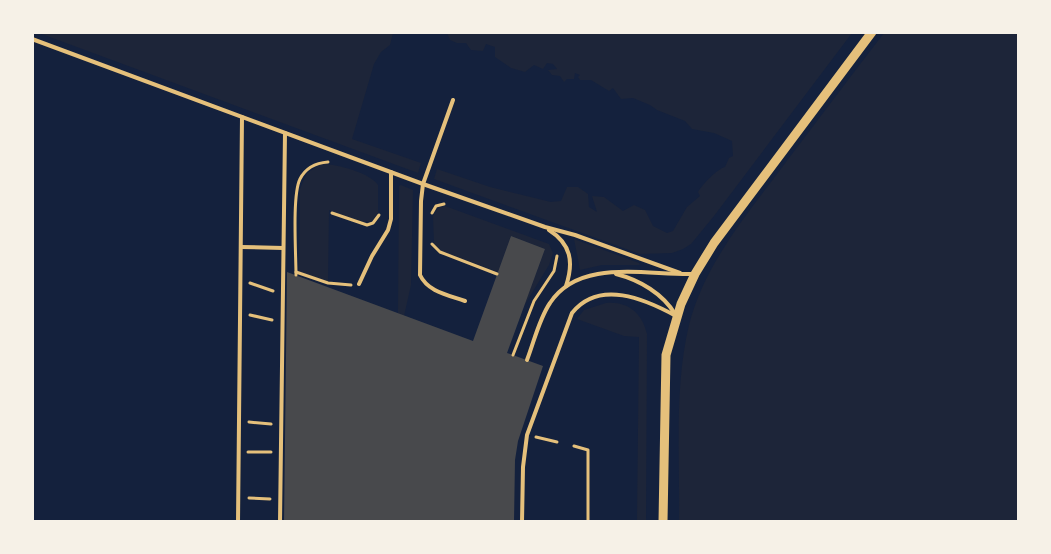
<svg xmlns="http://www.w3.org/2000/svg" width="1051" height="554" viewBox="0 0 1051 554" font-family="'DejaVu Sans',sans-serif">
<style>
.green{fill:#1d2539}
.building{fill:#48494c}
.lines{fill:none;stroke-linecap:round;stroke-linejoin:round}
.path{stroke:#e5c07b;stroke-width:3}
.service{stroke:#e5c07b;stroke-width:4}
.tertiary{stroke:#e5c07b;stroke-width:9}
</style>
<rect width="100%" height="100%" fill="#14213d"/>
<g class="green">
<path d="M39,33H393L390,45L381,52L374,64L352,139L421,163L418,173Z"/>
<path d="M447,33V32L852,33L714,216L691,244L683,249L672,253L640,254L434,179L437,169L490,187L551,202L561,201L567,187H578L588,194L589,207L597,212L592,196L604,197L623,211L634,205L645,210L653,226L667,233L673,231L687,207L700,196L698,192C702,185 717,169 725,167L729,158L733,156L732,141L714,133L692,129L685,121L657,110L650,105L633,98L621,99L613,88L609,91L591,80H580L578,77L580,75L575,73L574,79H567L564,82L560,76L552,75L548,70L557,69L553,64L547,63L543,69L534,65L525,72L511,68L495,57V47L486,44L483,51L471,50L466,43H457L450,40Z"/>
<path d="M884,33H1018V521H679C680,457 674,388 689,325C705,263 746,216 783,166C817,121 850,77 884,33Z"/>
<path d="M321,164C334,163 371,173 378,185V213L372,221L362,222L329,210L328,282L299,272L300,189L307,173Z"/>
<path d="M401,185L413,190L411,285L404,316L398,313L399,186Z"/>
<path d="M445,206L549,244L553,253L549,265L524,306L545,249L511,236L498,272L441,251L434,244L433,216L438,208Z"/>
<path d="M574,239L639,263L640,265H602L580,270Z"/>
<path d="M606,303C628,301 642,313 647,334L646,521H637L639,337L624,336L577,319L584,310Z"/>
</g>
<path class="building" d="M511,236L545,249L507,353L543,366L518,441L515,460L514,522H284L287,272L473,341Z"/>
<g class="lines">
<g class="path">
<path d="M332,213L367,225L373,223L379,215"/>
<path d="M432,213L436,206L444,204"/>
<path d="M432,244L440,252L497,274"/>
<path d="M296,272L328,283L351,285"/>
<path d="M296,275C296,254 292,195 300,179C306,167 316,163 328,162"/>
<path d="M250,283L273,291"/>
<path d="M250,315L272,320"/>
<path d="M513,355L534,301L554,271L557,256"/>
<path d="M249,422L271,424"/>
<path d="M536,437L557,442"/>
<path d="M574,446L588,450V522"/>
<path d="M248,452H271"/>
<path d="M249,498L270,499"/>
</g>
<g class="service">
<path d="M32,39L423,184L545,227L575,235L680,273"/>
<path d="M453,100L423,184L421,201L420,275C428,292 448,295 465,301"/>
<path d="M549,230C571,244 574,262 566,286"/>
<path d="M241,247L283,248"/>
<path d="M616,274C640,280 663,294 675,314"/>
<path d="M359,284L372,256L388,230L391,219V172"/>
<path d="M527,360C534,342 539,319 550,303C580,257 649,276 695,274"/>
<path d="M238,522L242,117"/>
<path d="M280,522L285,133"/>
<path d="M522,522L523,467L527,435L572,313C599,279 645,299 676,316"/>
</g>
<path class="tertiary" d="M663,522L666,355L681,304L695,274L714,243L872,32"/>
</g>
<rect width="1051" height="554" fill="none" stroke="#f6f1e7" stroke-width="68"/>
</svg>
